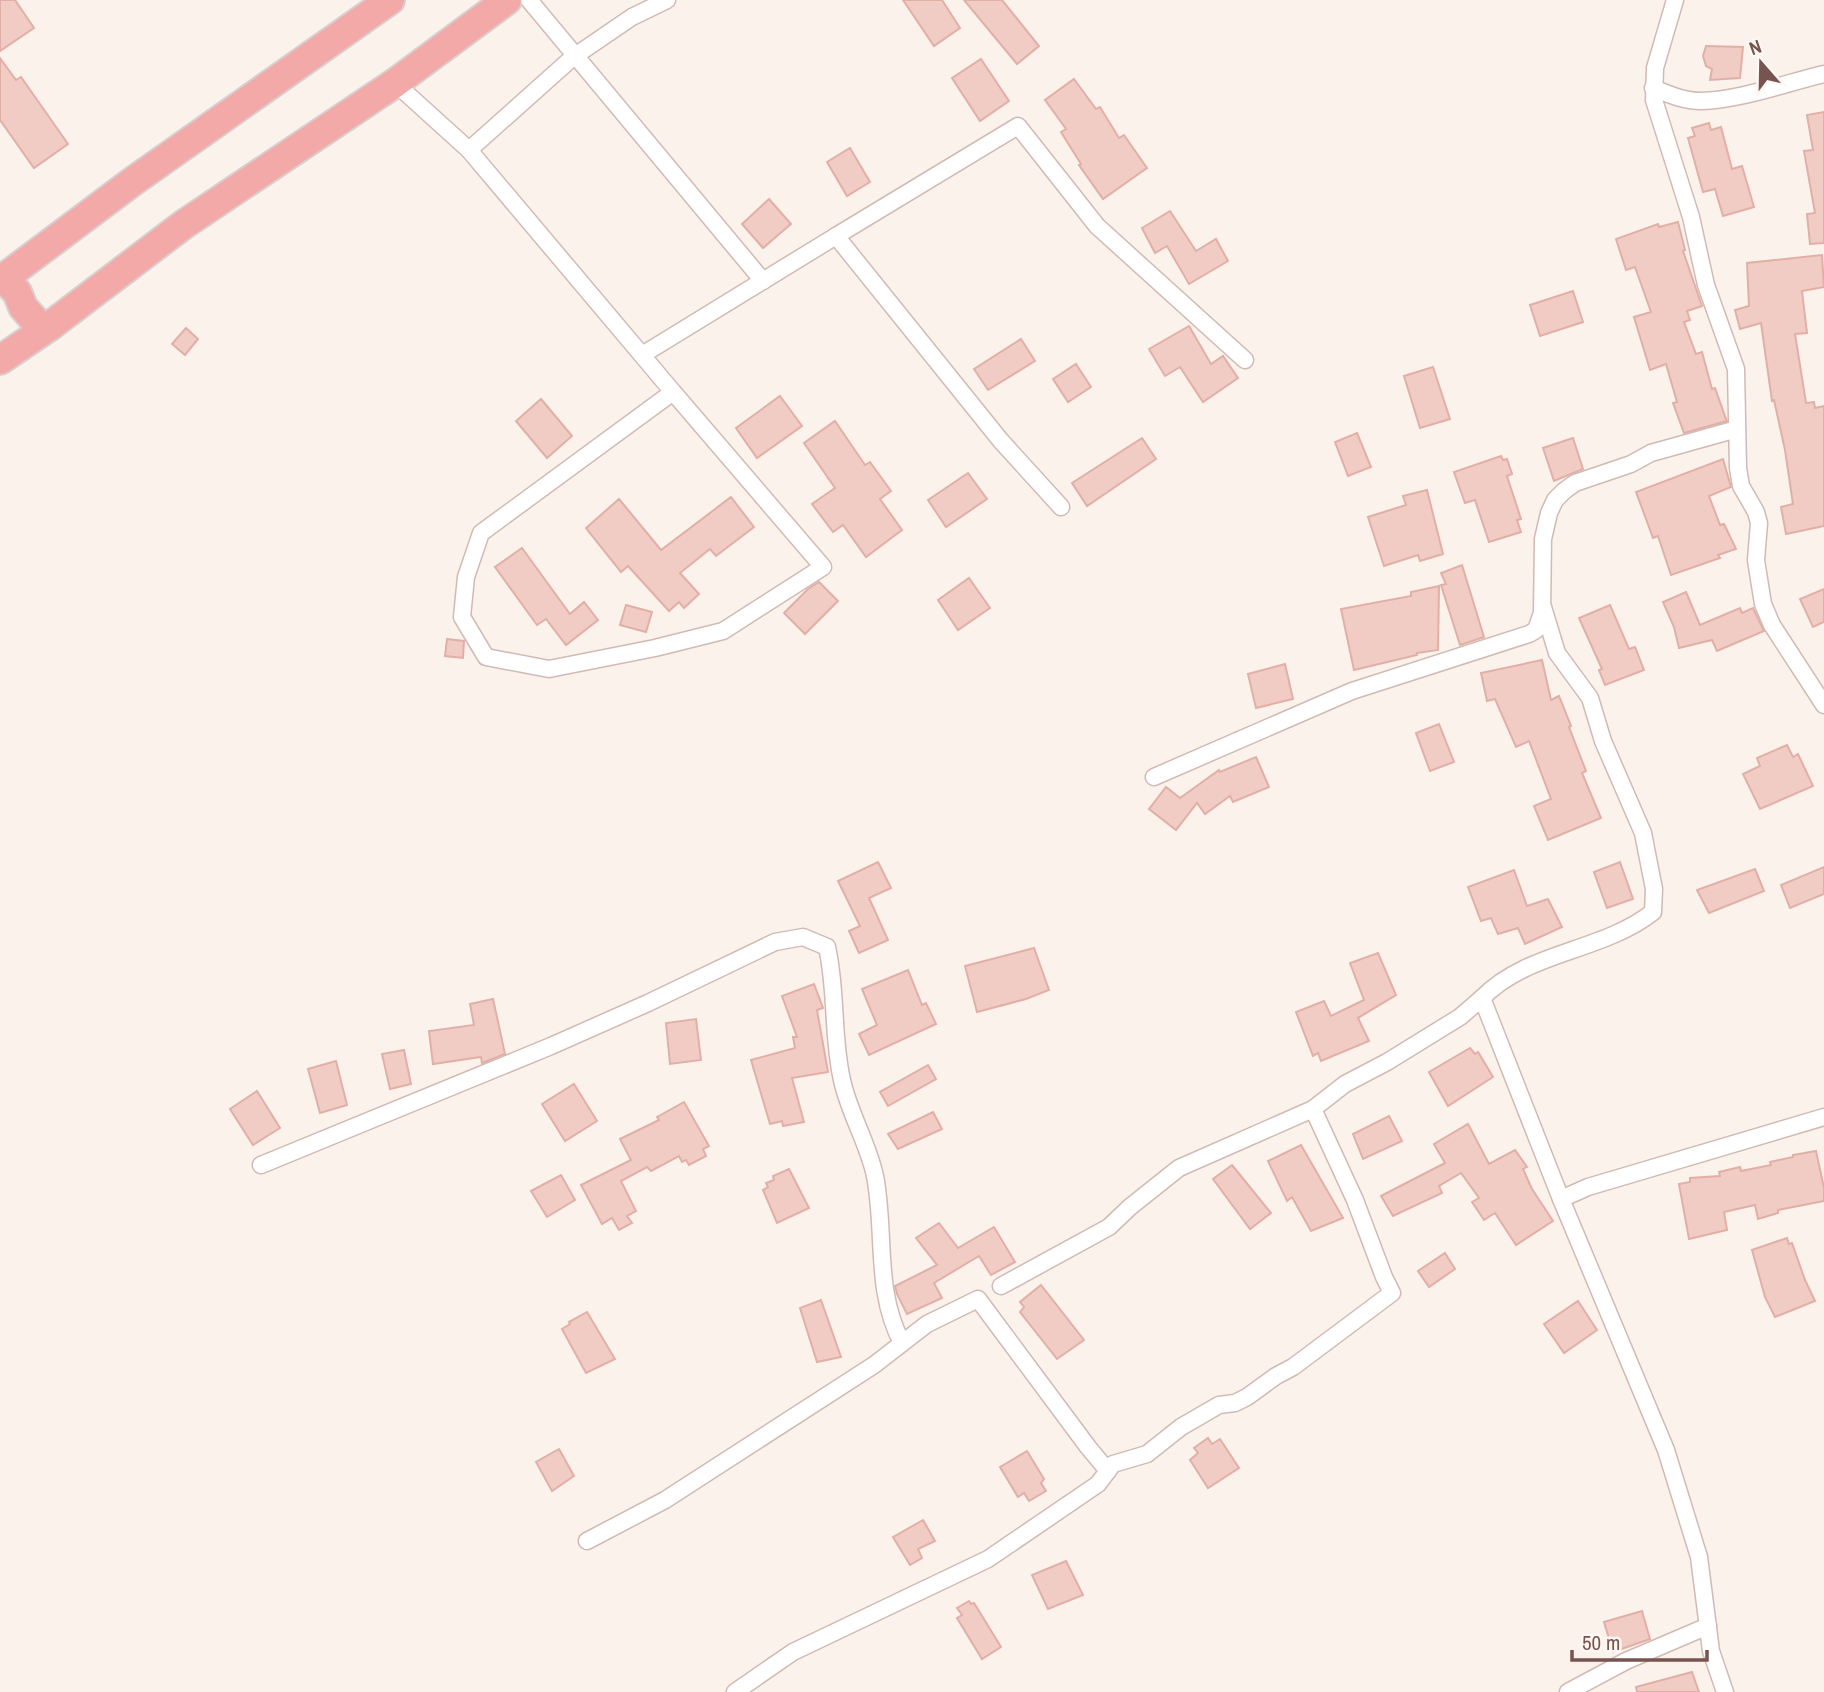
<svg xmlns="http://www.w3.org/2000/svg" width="1824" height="1692" viewBox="0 0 1824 1692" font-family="'Archivo Narrow',sans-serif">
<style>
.building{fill:#f0ccc5;stroke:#e2afa6;stroke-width:2}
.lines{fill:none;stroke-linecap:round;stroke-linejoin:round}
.street-casing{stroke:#d1bab4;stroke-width:19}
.highway-casing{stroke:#d9cfce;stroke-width:32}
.street{stroke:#fff;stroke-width:16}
.highway{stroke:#f2a9a7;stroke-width:28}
</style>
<rect width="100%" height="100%" fill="#fcf2ec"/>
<g class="building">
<path d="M0,0H15L34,28L0,51Z"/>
<path d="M903,0H942L960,28L934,46Z"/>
<path d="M964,0H1002L1039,46L1017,64Z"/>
<path d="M1706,46L1743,47L1740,78L1710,80L1712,69L1706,66L1703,56Z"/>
<path d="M0,58L16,80L21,77L68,144L34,168L0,120Z"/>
<path d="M981,59L1009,101L980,121L952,78Z"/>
<path d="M1074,79L1096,109L1100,107L1119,138L1124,135L1147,168L1103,199L1079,165L1081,164L1061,132L1066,129L1045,100Z"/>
<path d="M1824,112V243L1810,244L1807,214L1815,213L1804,151L1813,150L1807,115Z"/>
<path d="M1709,123L1711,130L1721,127L1732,169L1742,166L1754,207L1723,216L1715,189L1703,192L1688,138L1695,136L1692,128Z"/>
<path d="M850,148L870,182L847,196L827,162Z"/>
<path d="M769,199L791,224L763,248L742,224Z"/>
<path d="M1170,211L1196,251L1216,239L1228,261L1189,284L1167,246L1155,253L1142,228Z"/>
<path d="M1678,222L1685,250L1683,251L1702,306L1687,311L1690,320L1684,322L1696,354L1702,352L1712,389L1715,388L1726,419L1727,421L1684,433L1673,403L1677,402L1666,364L1650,370L1634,317L1651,312L1635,267L1626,270L1616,239L1658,224L1659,227Z"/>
<path d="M1822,255L1824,287L1802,291L1807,333L1795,334L1806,403L1814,402L1815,408L1824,406V526L1786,534L1781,507L1793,504L1785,450L1774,400L1772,401L1761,323L1740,329L1735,310L1749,306L1747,263Z"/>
<path d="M1573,291L1583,322L1540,336L1530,305Z"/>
<path d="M1189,326L1211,364L1223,356L1238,378L1203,402L1180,367L1165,376L1149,349Z"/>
<path d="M186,328L198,339L185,355L172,344Z"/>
<path d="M1021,339L1035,361L988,390L974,369Z"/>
<path d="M1076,364L1091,387L1068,402L1053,379Z"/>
<path d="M1433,367L1450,419L1420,428L1404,376Z"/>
<path d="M780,396L802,426L757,458L736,428Z"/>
<path d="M541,399L572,436L547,458L516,421Z"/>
<path d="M835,421L865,465L870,462L891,491L880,499L902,530L866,557L843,525L833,532L812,504L835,488L804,443Z"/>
<path d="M1357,433L1371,467L1348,476L1335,442Z"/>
<path d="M1142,438L1156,459L1087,506L1072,483Z"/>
<path d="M1573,438L1583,469L1554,481L1543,448Z"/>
<path d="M1501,456L1503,460L1507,459L1512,474L1507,476L1521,519L1517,520L1521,532L1489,542L1475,500L1465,503L1454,472Z"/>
<path d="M1723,459L1731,487L1709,496L1720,525L1724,524L1736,549L1718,555L1720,558L1671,575L1658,536L1653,538L1636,492Z"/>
<path d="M968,473L987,499L946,527L928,500Z"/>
<path d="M1427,490L1443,554L1420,561L1418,555L1384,566L1368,517L1406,505L1403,496Z"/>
<path d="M731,497L754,527L716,556L710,549L680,573L699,594L684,608L679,602L669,611L628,566L621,572L586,528L619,499L661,550Z"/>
<path d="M522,548L570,614L584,602L598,620L566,645L546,619L537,625L495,567Z"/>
<path d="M1462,565L1484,637L1460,645L1441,585L1446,584L1441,573Z"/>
<path d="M969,578L990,608L958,630L938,600Z"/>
<path d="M819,582L838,601L805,634L784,613L808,589Z"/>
<path d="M1439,586L1438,650L1417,653V655L1354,670L1341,609L1411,596V592Z"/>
<path d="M1824,589V622L1813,627L1800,599Z"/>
<path d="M1686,592L1700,625L1740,608L1742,613L1753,608L1764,631L1717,651L1712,640L1679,648L1674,627L1663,602Z"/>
<path d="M626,605L652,612L646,632L620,625Z"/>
<path d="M1610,605L1629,649L1635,647L1644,670L1605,685L1599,670L1602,669L1579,618Z"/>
<path d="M447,639L464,641L463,658L445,656Z"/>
<path d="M1542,660L1551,700L1559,696L1571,726L1569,727L1586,771L1582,773L1601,818L1548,840L1534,806L1551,799L1529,741L1516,747L1495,699L1487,701L1481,673Z"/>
<path d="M1285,664L1293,699L1256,708L1248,674Z"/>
<path d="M1439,724L1454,762L1430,771L1416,733Z"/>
<path d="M1787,745L1793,757L1798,754L1813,786L1760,809L1743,774L1760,766L1757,758Z"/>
<path d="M1256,757L1269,787L1233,802L1230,796L1205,814L1197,803L1176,830L1149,809L1166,787L1180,798L1219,770L1220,772Z"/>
<path d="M878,862L891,888L869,898L888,940L859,953L849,931L860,926L838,881Z"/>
<path d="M1620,862L1633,899L1607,908L1594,872Z"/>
<path d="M1824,867V894L1790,908L1781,885Z"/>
<path d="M1755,869L1764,891L1709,913L1697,890Z"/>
<path d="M1514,870L1527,906L1548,899L1562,927L1525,944L1518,928L1498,934L1491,918L1481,921L1468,887Z"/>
<path d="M1034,948L1049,990L1026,999L977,1012L965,966Z"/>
<path d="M1378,953L1396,995L1358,1018L1369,1041L1321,1061L1318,1053L1313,1056L1296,1012L1324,1001L1331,1016L1364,1000L1350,963Z"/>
<path d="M908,970L922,1005L926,1003L936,1024L869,1055L859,1034L877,1025L862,989Z"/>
<path d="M814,984L823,1008L817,1010L828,1072L792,1078L804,1122L783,1126L782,1121L770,1124L751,1060L795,1048L793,1037H797L782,996Z"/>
<path d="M493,999L505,1054L482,1063L481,1057L433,1064L429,1031L474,1025L470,1004Z"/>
<path d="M696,1019L701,1060L670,1064L666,1023Z"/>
<path d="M1470,1048L1475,1054L1478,1052L1493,1077L1448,1106L1429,1072Z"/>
<path d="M404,1050L411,1084L390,1089L382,1054Z"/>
<path d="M336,1061L347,1105L320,1113L308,1069Z"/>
<path d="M928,1065L936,1079L888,1106L880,1092Z"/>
<path d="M574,1084L597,1121L565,1141L542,1104Z"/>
<path d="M257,1091L280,1128L253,1145L230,1109Z"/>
<path d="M684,1102L709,1146L703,1149L706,1156L689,1165L686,1160L682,1162L679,1156L651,1171L647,1167L621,1181L636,1211L627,1216L632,1223L619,1230L612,1218L602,1224L581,1185L631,1160L620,1139L659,1120L657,1117Z"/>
<path d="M933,1112L942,1129L898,1149L888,1134Z"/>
<path d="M1389,1116L1402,1141L1363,1159L1353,1134Z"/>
<path d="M1468,1124L1489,1164L1515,1150L1527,1167L1523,1169L1532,1189L1553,1221L1516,1245L1495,1213L1484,1220L1472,1202L1479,1198L1461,1173L1439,1186L1442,1193L1393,1216L1381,1196L1445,1163L1434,1144Z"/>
<path d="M1301,1145L1343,1218L1311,1231L1292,1197L1287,1201L1268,1161Z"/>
<path d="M1816,1151L1824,1188V1201L1778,1210V1213L1758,1219L1755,1205L1724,1212L1727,1230L1689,1239L1679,1184L1690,1182V1178L1720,1176L1719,1172L1740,1167L1741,1171L1771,1165L1770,1162L1793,1157V1155Z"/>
<path d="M1232,1165L1271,1213L1250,1229L1213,1179Z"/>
<path d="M789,1169L809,1208L777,1223L763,1190L768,1187L766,1183L774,1180L773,1176Z"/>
<path d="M561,1175L575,1200L547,1217L531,1191Z"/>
<path d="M939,1223L958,1248L994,1227L1015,1262L991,1275L979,1256L934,1283L942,1298L907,1314L897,1294L895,1286L937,1265L916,1238Z"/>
<path d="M1787,1238L1789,1244L1792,1243L1805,1280L1815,1301L1775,1317L1765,1297L1752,1250Z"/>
<path d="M1445,1253L1455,1269L1429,1287L1418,1271Z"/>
<path d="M1041,1285L1084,1340L1057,1359L1020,1312L1024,1307L1020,1302Z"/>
<path d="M821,1300L841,1357L817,1362L800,1308Z"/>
<path d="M1578,1301L1597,1330L1564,1353L1544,1324Z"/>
<path d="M587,1312L615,1359L586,1373L562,1329L570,1324L569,1322Z"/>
<path d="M1208,1438L1212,1444L1220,1439L1239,1468L1208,1488L1190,1460L1198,1453L1194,1448Z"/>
<path d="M559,1449L574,1476L552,1491L536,1462Z"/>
<path d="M1027,1451L1044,1479L1041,1483L1046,1491L1029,1501L1024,1493L1018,1497L1000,1467Z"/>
<path d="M923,1520L935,1541L918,1549L922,1558L910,1565L893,1537Z"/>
<path d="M1066,1561L1083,1595L1048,1609L1032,1575Z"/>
<path d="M969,1601L971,1604L974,1603L1001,1647L982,1659L957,1618L962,1615L957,1608Z"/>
<path d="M1642,1611L1650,1639L1613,1652L1604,1622Z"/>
<path d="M1692,1672L1699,1692H1637L1636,1687Z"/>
</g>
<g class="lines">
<defs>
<g id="street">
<path d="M529,0L763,281"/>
<path d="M1675,0L1655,68L1654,100L1691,217L1706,285L1736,369L1738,468L1741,486L1756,512L1759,523L1756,560L1763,604L1772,625L1824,705"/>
<path d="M395,83L469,150L572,58L632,17L667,0"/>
<path d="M1653,88C1668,94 1684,101 1701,101C1740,100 1786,83 1824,74"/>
<path d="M469,150L673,392L481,533L466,577L462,617L486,657L549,669L655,648L723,631L823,567L673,392"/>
<path d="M836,236L1018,126L1097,226L1245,360"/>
<path d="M642,355L836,236L1001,441L1061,507"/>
<path d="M1154,777L1352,691L1529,634L1536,630L1542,613L1543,539L1549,513L1555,500L1564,491L1575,483L1631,464L1651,453L1737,429"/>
<path d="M1482,998C1528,951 1602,952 1653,912L1654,889L1643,833L1603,741L1590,698L1557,653L1543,607"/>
<path d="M261,1165L551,1046L648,1003L775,942L803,937L827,947C837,991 832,1037 842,1080C849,1113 868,1143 875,1176C886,1233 874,1290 902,1343"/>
<path d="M1001,1286L1109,1227L1130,1207L1179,1168L1313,1109L1345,1084L1387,1062L1460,1017L1482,998L1561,1199"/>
<path d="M587,1541L665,1500L874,1365L927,1324L978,1299L1088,1447L1108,1471"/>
<path d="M735,1692L793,1652L988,1559L1098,1484L1113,1464L1147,1454L1181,1427L1219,1405L1235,1403L1247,1397L1276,1376L1293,1367L1392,1293L1384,1277L1355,1200L1313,1109"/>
<path d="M1568,1692L1626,1661L1708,1626"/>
<path d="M1725,1692L1711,1651L1699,1557L1666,1450L1561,1199L1588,1187L1824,1117"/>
</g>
<g id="highway">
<path d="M3,278L17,292L23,307L43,330L50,326"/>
<path d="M0,281L132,182L390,0"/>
<path d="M0,360L50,326L183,225L395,83L507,0"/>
</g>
</defs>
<use href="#street" class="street-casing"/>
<use href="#highway" class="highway-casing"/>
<use href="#street" class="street"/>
<use href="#highway" class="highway"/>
</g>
<g transform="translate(1761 63) rotate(340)" stroke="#fef7f3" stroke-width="5" paint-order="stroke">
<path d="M0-5L12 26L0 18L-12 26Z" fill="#77544f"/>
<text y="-10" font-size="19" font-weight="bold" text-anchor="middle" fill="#77544f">N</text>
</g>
<path d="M1572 1650v10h135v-10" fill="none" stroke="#77544f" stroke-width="3.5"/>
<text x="1582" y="1650" font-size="21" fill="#77544f" stroke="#fef7f3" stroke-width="5" paint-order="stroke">50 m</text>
</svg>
